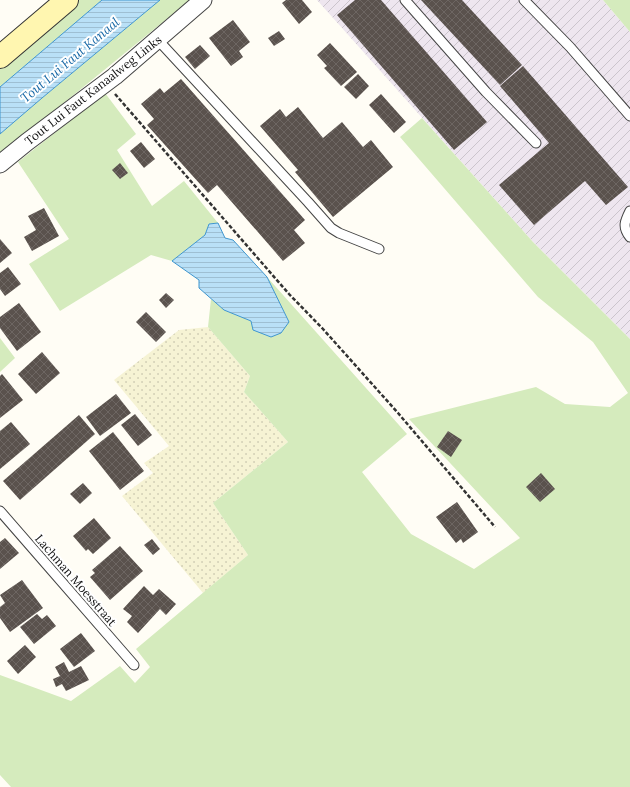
<svg xmlns="http://www.w3.org/2000/svg" width="630" height="787" viewBox="0 0 630 787" font-family="Lora,serif">
<style>
.industrial{fill:url(#industrial-furrows)}
.farmland{fill:url(#farmland-dots)}
.green{fill:#d5ebbd}
.water{fill:url(#water-rules);stroke:#3f96cf}
.building{fill:url(#building-cross-hatch)}
.lines{fill:none;stroke-linecap:round;stroke-linejoin:round}
.lane-casing{stroke:#444;stroke-width:11}
.street-casing{stroke:#444;stroke-width:19}
.secondary-casing{stroke:#333;stroke-width:24}
.path{stroke:#333;stroke-width:2.5;stroke-dasharray:4 2;stroke-linecap:butt}
.lane{stroke:#fff;stroke-width:9}
.street{stroke:#fff;stroke-width:17}
.secondary{stroke:#fff6b0;stroke-width:22}
.labels{text-anchor:middle;dominant-baseline:central;stroke-width:4;stroke-linejoin:round;paint-order:stroke}
.street-label{font-size:12px;fill:#111;stroke:#fff}
.water-label{font-size:13px;font-style:italic;fill:#1768a6;stroke:#fff}
</style>
<defs>
<pattern id="industrial-furrows" width="10" height="10" patternUnits="userSpaceOnUse"><rect width="10" height="10" fill="#eee6ef"/><path d="M-1 1l2-2M0 10L10 0M9 11l2-2" fill="none" stroke="#cbc4cc"/></pattern>
<pattern id="farmland-dots" width="8" height="8" patternUnits="userSpaceOnUse"><rect width="8" height="8" fill="#f6f3d4"/><path d="M2 2h.1M6 6h.1" fill="none" stroke="#d2cfb5" stroke-width="1.8" stroke-linecap="round"/></pattern>
<pattern id="water-rules" width="6" height="5" patternUnits="userSpaceOnUse"><rect width="6" height="5" fill="#b9e0f7"/><path d="M0 2.5h6" fill="none" stroke="#9ebfd3"/></pattern>
<pattern id="building-cross-hatch" width="8" height="8" patternUnits="userSpaceOnUse"><rect width="8" height="8" fill="#5a524d"/><path d="M0 0l8 8M0 8l8-8" fill="none" stroke="#6d6662"/></pattern>
</defs>
<rect width="100%" height="100%" fill="#fffdf5"/>
<path class="industrial" d="M317,0H603L630,32V339L533,242Z"/>
<path class="farmland" d="M208,327L250,376L244,392L288,442L213,503L248,555L203,593L122,496L153,473L144,463L169,446L114,380L179,330Z"/>
<g class="green">
<path d="M78,0H102L0,87V66Z"/>
<path d="M160,0H190L0,155V134L42,98Z"/>
<path d="M603,0H630V32Z"/>
<path d="M105,93L136,134L117,150L152,206L184,181L218,223L209,224L205,235L172,261L151,255L60,311L29,264L69,239L18,162Z"/>
<path d="M422,118L533,242L630,339V787H11L0,775V675L71,701L120,666L135,683L150,667L136,649L248,555L213,503L288,442L244,392L250,376L208,327L211,299L224,310L251,321L289,322L267,277L407,434L362,472L411,534L474,569L520,538L409,419L536,387L565,404L610,407L628,393L593,342L538,297L400,137Z"/>
<path d="M0,338L15,358L0,372Z"/>
</g>
<g class="water">
<path d="M102,0H160L42,98L0,134V87Z"/>
<path d="M218,223L225,238L233,240L267,277L289,322L281,333L271,337L253,330L251,321L224,310L199,288V280L172,261L205,235L209,224Z"/>
</g>
<g class="building">
<path d="M286,0H302L312,12L299,24L282,3Z"/>
<path d="M355,0H381L487,122L454,150L337,15Z"/>
<path d="M421,0H462L522,65L500,85Z"/>
<path d="M233,20L250,42L239,51L243,57L231,66L209,38Z"/>
<path d="M279,31L285,39L274,46L268,38Z"/>
<path d="M330,43L357,72L341,86L324,68L327,66L317,55Z"/>
<path d="M200,45L210,56L195,69L185,57Z"/>
<path d="M523,66L628,187L606,205L585,181L534,225L499,185L549,143L500,86Z"/>
<path d="M358,74L369,86L356,99L344,87Z"/>
<path d="M181,79L305,220L294,230L305,243L283,261L217,185L208,193L147,125L154,119L141,104L160,88L164,93Z"/>
<path d="M381,94L406,122L394,133L369,105Z"/>
<path d="M298,107L323,138L342,122L363,147L371,140L393,167L333,217L295,172L298,170L260,126L280,109L286,117Z"/>
<path d="M141,142L155,159L144,168L130,151Z"/>
<path d="M120,163L128,173L120,179L112,170Z"/>
<path d="M44,208L59,236L32,251L24,237L36,230L28,216Z"/>
<path d="M0,239L12,253L0,263Z"/>
<path d="M8,267L21,284L5,296L0,289V273Z"/>
<path d="M166,293L174,300L166,308L159,300Z"/>
<path d="M19,303L41,332L17,351L0,328V317Z"/>
<path d="M146,312L166,332L156,342L136,322Z"/>
<path d="M42,352L60,373L36,394L18,374Z"/>
<path d="M2,374L23,400L0,418V376Z"/>
<path d="M116,394L131,413L100,436L86,417Z"/>
<path d="M135,414L152,435L138,446L121,425Z"/>
<path d="M79,415L95,434L20,500L3,481Z"/>
<path d="M11,422L30,444L0,469V431Z"/>
<path d="M448,431L462,440L451,457L437,447Z"/>
<path d="M113,432L144,471L120,490L89,451Z"/>
<path d="M541,473L555,489L540,502L526,487Z"/>
<path d="M83,483L92,493L80,504L70,494Z"/>
<path d="M457,502L478,532L463,543L461,539L456,543L436,517Z"/>
<path d="M94,518L111,538L93,554L88,549L86,551L73,536Z"/>
<path d="M5,538L19,553L0,569V542Z"/>
<path d="M152,539L160,549L153,555L144,545Z"/>
<path d="M120,546L143,571L110,600L90,577L95,573L92,570Z"/>
<path d="M22,580L43,608L10,632L0,618V607L5,603L0,595Z"/>
<path d="M144,586L153,595L159,589L176,604L166,615L160,609L138,633L127,622L132,616L123,609Z"/>
<path d="M37,614L42,619L47,615L56,626L34,644L20,627Z"/>
<path d="M81,633L95,651L74,667L60,649Z"/>
<path d="M25,645L36,657L18,674L7,661Z"/>
<path d="M64,662L69,672L81,666L89,680L66,691L62,684L56,687L53,679L60,676L55,667Z"/>
</g>
<g class="lines">
<defs>
<g id="lane">
<path d="M405,0L486,92L536,143"/>
<path d="M524,0L570,47L630,116"/>
<path d="M157,39L308,202L331,228L339,233L379,249"/>
<path d="M630,211C625,221 622,227 630,237"/>
<path d="M0,511L134,665"/>
</g>
<path id="street" d="M0,164L27,142L115,76L203,0"/>
<path id="secondary" d="M0,57L67,0"/>
</defs>
<use href="#lane" class="lane-casing"/>
<use href="#street" class="street-casing"/>
<use href="#secondary" class="secondary-casing"/>
<path class="path" d="M115,94L289,294L323,329L398,413L495,527"/>
<use href="#lane" class="lane"/>
<use href="#street" class="street"/>
<use href="#secondary" class="secondary"/>
</g>
<g class="labels">
<g class="street-label">
<text transform="translate(93 90) rotate(-38)">Tout Lui Faut Kanaalweg Links</text>
<text transform="translate(76 580) rotate(49)">Lachman Moesstraat</text>
</g>
<g class="water-label">
<text transform="translate(70 60) rotate(-40)">Tout Lui Faut Kanaal</text>
</g>
</g>
</svg>
